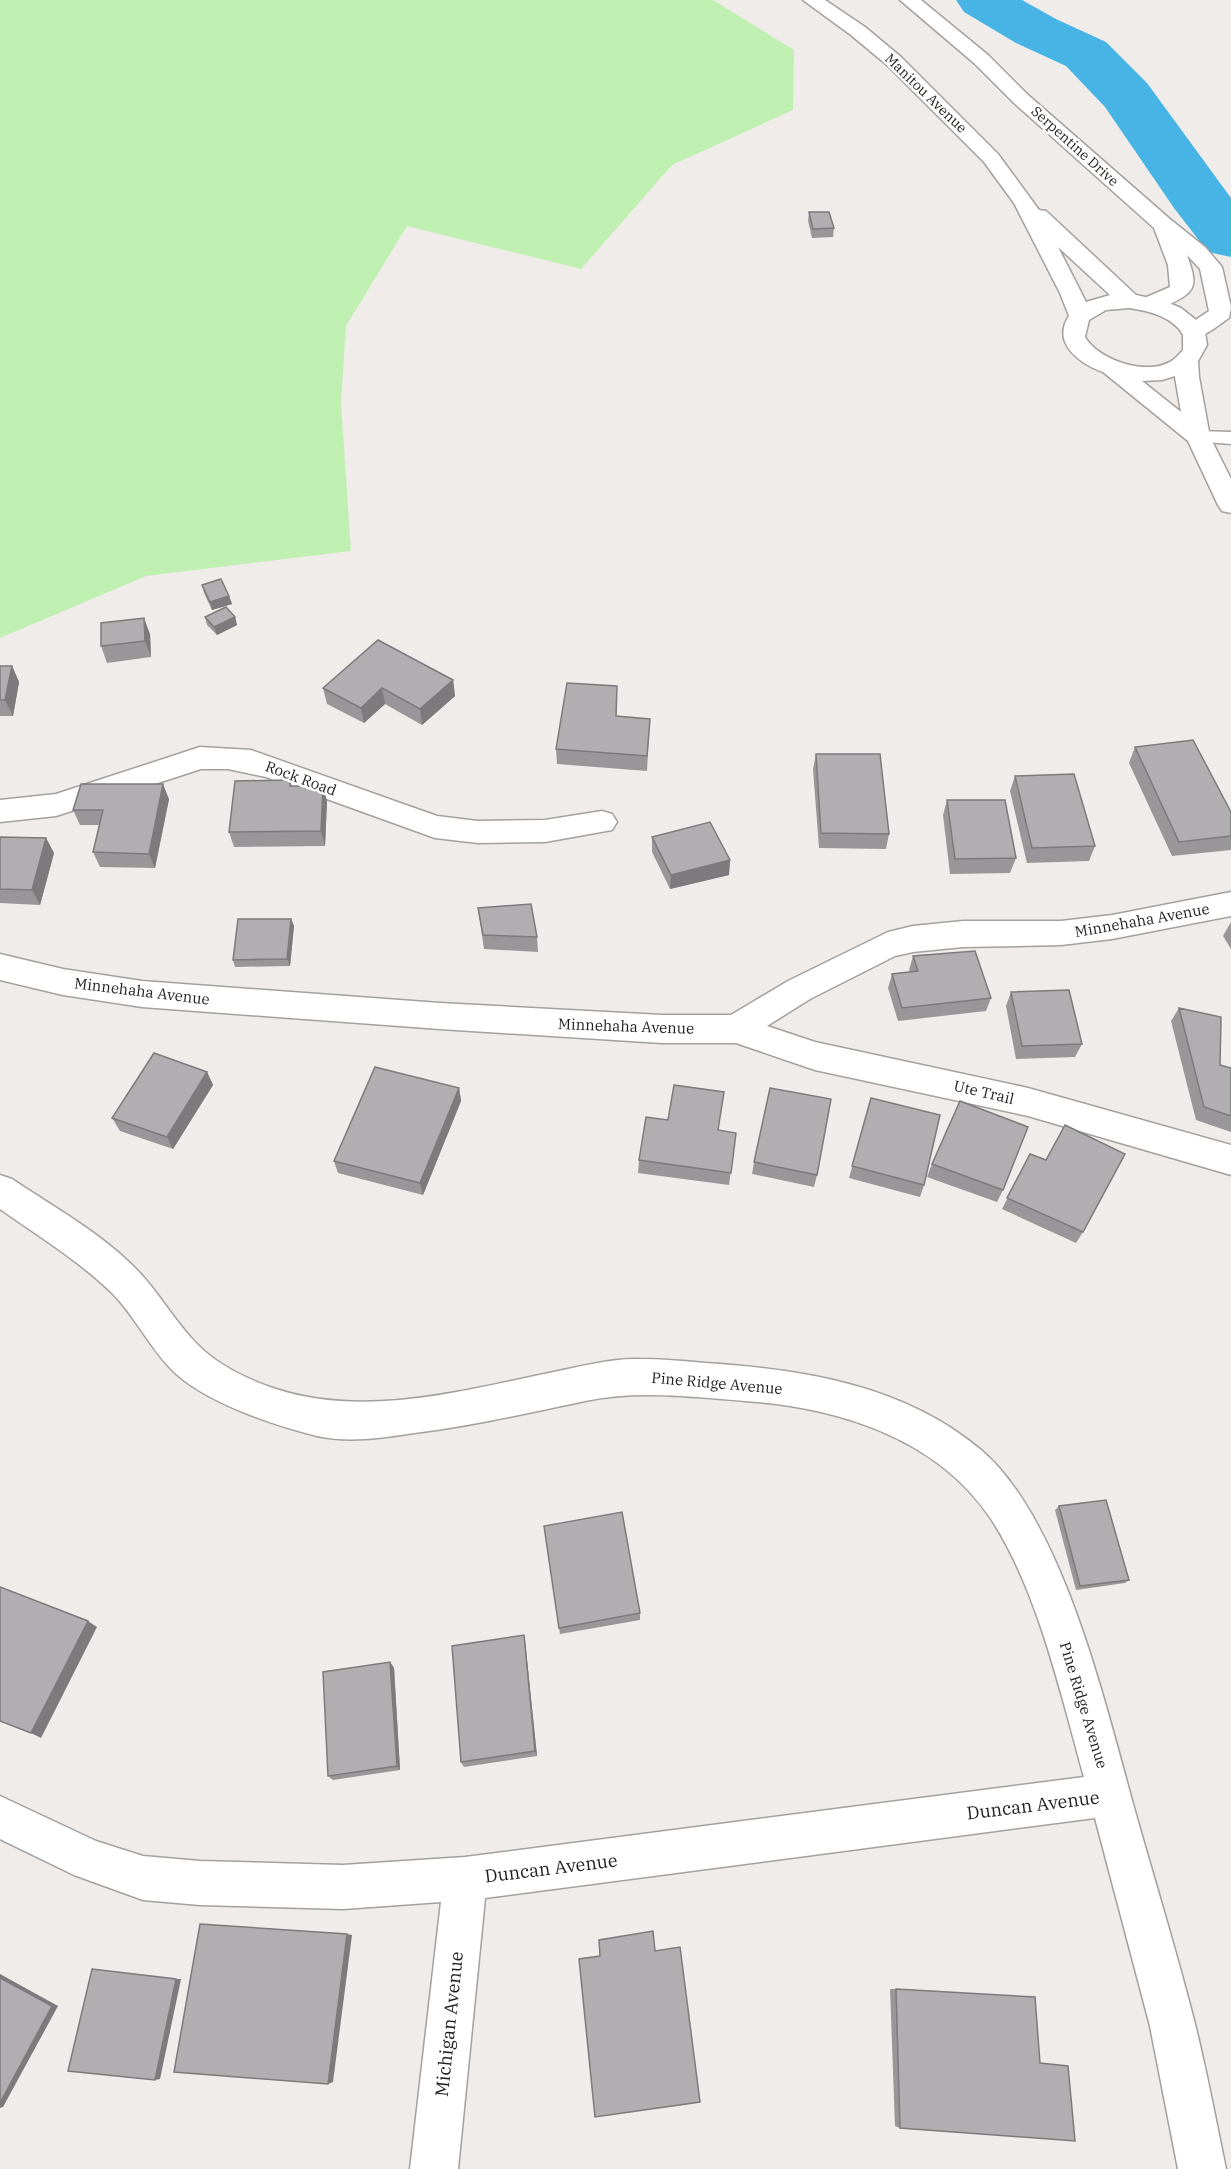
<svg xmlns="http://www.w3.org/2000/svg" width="1231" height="2169" viewBox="0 0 1231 2169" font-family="'IBM Plex Serif',serif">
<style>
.green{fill:#bff0b2}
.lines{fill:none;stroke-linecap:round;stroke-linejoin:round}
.river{fill:#48b4e5;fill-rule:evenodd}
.lane-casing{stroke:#a4a09e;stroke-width:3}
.street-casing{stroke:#a4a09e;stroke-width:3}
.secondary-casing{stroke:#a4a09e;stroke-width:3}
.lane{fill:#fff;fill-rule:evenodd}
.street{fill:#fff;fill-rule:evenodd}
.secondary{fill:#fff;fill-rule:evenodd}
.wall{fill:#989698}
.shaded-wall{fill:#7c7a7c}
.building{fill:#b1aeb1;stroke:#7c7a7c;stroke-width:1.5}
.labels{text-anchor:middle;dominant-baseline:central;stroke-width:5;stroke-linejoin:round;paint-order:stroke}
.far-street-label{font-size:14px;fill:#201e1d;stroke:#fff}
.street-label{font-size:15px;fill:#201e1d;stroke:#fff}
.near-street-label{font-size:18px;fill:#201e1d;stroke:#fff}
</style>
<rect width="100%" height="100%" fill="#f0ecea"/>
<path class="green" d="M0,0H713L794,50L793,110L672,165L581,269L407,226L346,326L341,403L351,551L146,576L0,638Z"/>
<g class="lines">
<path class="river" d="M956,0H1022L1056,19L1106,42L1147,83L1231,198V257L1208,252L1174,208L1105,107L1066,66L1016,43L964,12Z"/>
<defs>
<path id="lane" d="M1198,431L1231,432V444L1192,441L1189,437L1192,433Z"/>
<g id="street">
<path d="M900,0H921L988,55L1028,95L1171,220L1205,247L1222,267L1231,307L1229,318C1215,327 1202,341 1185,337L1181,332L1185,327L1209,311L1200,269L1187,255C1197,284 1198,291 1170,304C1160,308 1153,312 1142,309L1139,304L1142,299L1170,287L1168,265L1154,228L1014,103L974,63Z"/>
<path d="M200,747L251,750L437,816L478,821L545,820L602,811L612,814L617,822L612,830L545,842L478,843L435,838L266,777L228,769H201L56,816L0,822V800L56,794Z"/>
<path d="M1231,892V916L1112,939L1061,945L963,947L913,952L895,956L810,999L767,1026L815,1042L1028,1088L1231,1145V1175L1028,1116L815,1070L736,1043H662L440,1029L142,1007L63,995L0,980V954L63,969L142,981L440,1003L662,1015H731L788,981L888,932L913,926L963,921H1061L1112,915Z"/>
<path d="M0,1175L12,1179C55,1208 103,1234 139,1272C160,1294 175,1322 197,1344C217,1365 249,1380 276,1389C365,1418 461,1391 549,1373C579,1367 610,1358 640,1359C662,1359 683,1361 705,1363C802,1369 905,1385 981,1450C1064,1521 1106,1708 1135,1811C1155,1882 1177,1953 1195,2024C1207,2072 1216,2121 1226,2169H1178L1150,2026L1095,1818L485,1898L458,2169H410L441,1902L343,1909L200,1905L143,1900L74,1875L0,1839V1796L96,1841L143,1856L200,1861L343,1865L465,1857L1084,1777C1061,1695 1037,1587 989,1516C935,1437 836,1407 745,1401C691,1397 638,1390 585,1401C528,1413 472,1426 414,1433C382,1438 348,1443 317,1436C273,1425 204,1402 172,1370C149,1347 135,1316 112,1293C78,1260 38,1236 0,1209Z"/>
</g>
<path id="secondary" d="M803,0H825L865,27L901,57L998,154L1039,210L1046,211L1136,295L1164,301L1181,308L1196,320L1205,332L1207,345L1198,361L1199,377L1210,437L1231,479V513L1222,511L1218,505L1188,441L1103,372C1080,364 1051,343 1069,316L1060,293L1014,203L984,162L887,65L851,35ZM1058,247L1110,295L1086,302ZM1129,308C1149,311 1171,316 1183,334V350C1180,353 1177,357 1173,360C1149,377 1099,361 1085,337L1089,320L1106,310ZM1175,376V377L1181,412L1142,381L1162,380Z"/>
</defs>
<use href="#lane" class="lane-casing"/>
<use href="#street" class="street-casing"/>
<use href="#secondary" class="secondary-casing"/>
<use href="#lane" class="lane"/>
<use href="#street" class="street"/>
<use href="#secondary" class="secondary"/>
</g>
<g class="wall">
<path d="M809,212L834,228L833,237L812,238L808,221Z"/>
<path d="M202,585L229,596L232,604L212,610L204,593Z"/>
<path d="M205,617H235L237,625L217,635L207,625Z"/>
<path d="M150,634L151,657L107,663L101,646Z"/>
<path d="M0,666H12L19,682L13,716H0Z"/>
<path d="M453,680L455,696L422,725L385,704L364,723L327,704L323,688Z"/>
<path d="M616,716L650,719L647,771L557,764L556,749Z"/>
<path d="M1135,747L1231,812V850L1172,856L1129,763Z"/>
<path d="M816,754L889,834L886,849L819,848L813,769Z"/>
<path d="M1015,776L1095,846L1089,861L1027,863L1010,791Z"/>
<path d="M290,780L292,786L327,801L325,846L234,847L229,832Z"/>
<path d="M169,799L155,868L100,867L93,852L99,825H80L73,810Z"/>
<path d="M947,800L1016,858L1010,873L950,874L943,815Z"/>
<path d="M0,837L46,838L54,853L40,905L0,903Z"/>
<path d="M652,837L730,860L729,875L670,889L652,852Z"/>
<path d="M478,908L537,937L538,952L484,949Z"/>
<path d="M291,919L294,926L290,966L235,967L233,960Z"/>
<path d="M1231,922V949L1223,936Z"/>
<path d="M913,956L991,998L986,1011L898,1021L888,988L892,974L910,972L909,970Z"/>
<path d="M1011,992L1082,1044L1075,1057L1016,1059L1006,1006Z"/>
<path d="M1179,1008L1220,1065L1231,1068V1132L1196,1120L1171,1021Z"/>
<path d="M207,1072L213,1085L173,1149L120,1131L112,1118Z"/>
<path d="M459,1088L461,1101L423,1195L338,1173L334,1161Z"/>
<path d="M871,1098L924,1185L920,1197L849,1178Z"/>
<path d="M718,1130L736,1133L729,1185L638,1173L639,1160Z"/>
<path d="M1030,1154L1046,1160L1083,1232L1076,1243L1002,1209Z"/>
<path d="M754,1162L817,1175L814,1187L752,1174Z"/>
<path d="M932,1164L1003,1190L997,1202L927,1177Z"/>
<path d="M1059,1506L1129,1580L1125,1583L1076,1590L1055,1510Z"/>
<path d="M544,1526L640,1613V1620L560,1634Z"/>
<path d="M524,1635L525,1641L537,1756L464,1767L461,1762Z"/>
<path d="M390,1662L394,1668L400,1770L333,1780L328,1776Z"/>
<path d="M890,1989H896L1040,2063L1068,2066L900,2128L895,2126Z"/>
</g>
<g class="shaded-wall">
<path d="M229,596L232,604L212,610L210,602Z"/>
<path d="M235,617L237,625L217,635L214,627Z"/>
<path d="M144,618L150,634L151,657L145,641Z"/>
<path d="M12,666L19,682L13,716L5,700Z"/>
<path d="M453,680L455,696L422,725L420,709Z"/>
<path d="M382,688L385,704L364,723L361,708Z"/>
<path d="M163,784L169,799L155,868L149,854Z"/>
<path d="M323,786L327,801L325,846L321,831Z"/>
<path d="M46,838L54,853L40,905L32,890Z"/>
<path d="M730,860L729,875L670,889L671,875Z"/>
<path d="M291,919L294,926L290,966L287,959Z"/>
<path d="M207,1072L213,1085L173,1149L167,1137Z"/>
<path d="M459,1088L461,1101L423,1195L420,1183Z"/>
<path d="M88,1621L97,1627L41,1738L31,1733Z"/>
<path d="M524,1635L525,1641L537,1756L535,1751Z"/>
<path d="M390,1662L394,1668L400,1770L397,1766Z"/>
<path d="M347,1934L352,1935L333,2082L328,2084Z"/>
<path d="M0,1974L58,2006L3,2107L0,2108Z"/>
<path d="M176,1979H181L160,2079L155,2080Z"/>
</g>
<g class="building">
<path d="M809,212H829L834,228L813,229Z"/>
<path d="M221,579L229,596L210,602L202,585Z"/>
<path d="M226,607L235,617L214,627L205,617Z"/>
<path d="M144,618L145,641L101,646V623Z"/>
<path d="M378,640L453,680L420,709L382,688L361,708L323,688Z"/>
<path d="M0,666H12L5,700H0Z"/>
<path d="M567,683L617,686L616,716L650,719L647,756L556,749Z"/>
<path d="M1193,740L1231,812V836L1179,842L1135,747Z"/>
<path d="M816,754H880L889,834L821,833Z"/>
<path d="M1074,774L1095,846L1032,848L1015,776Z"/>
<path d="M290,780V786H323L321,831L229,832L235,781Z"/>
<path d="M81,784H163L149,854L93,852L103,810H73Z"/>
<path d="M947,800H1005L1016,858L955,859Z"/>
<path d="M710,822L730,860L671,875L652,837Z"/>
<path d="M0,837L46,838L32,890L0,889Z"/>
<path d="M531,904L537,937L483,935L478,908Z"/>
<path d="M238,919H291L287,959L233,960Z"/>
<path d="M975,951L991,998L902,1008L892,974L918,971L913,956Z"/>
<path d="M1069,990L1082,1044L1022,1046L1011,992Z"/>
<path d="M1179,1008L1221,1017L1220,1065L1231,1068V1116L1204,1107Z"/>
<path d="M154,1053L207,1072L167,1137L112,1118Z"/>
<path d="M375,1067L459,1088L420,1183L334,1161Z"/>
<path d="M674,1085L724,1092L718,1130L736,1133L731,1173L639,1160L646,1117L668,1120Z"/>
<path d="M770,1088L831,1099L817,1175L754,1162Z"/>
<path d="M871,1098L940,1115L924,1185L852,1166Z"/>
<path d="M960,1101L1028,1127L1003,1190L932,1164Z"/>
<path d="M1065,1125L1125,1154L1083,1232L1007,1198L1030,1154L1046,1160Z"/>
<path d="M1106,1500L1129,1580L1080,1586L1059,1506Z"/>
<path d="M622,1512L640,1613L559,1628L544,1526Z"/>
<path d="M0,1587L88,1621L31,1733L0,1721Z"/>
<path d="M524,1635L535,1751L461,1762L452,1646Z"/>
<path d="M390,1662L397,1766L328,1776L323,1672Z"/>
<path d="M200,1924L347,1934L328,2084L174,2072Z"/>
<path d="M653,1931L655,1951L680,1947L700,2102L595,2117L579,1959L600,1956L599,1940Z"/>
<path d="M92,1969L176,1979L155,2080L68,2071Z"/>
<path d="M0,1978L52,2006L0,2103Z"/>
<path d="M896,1989L1035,1997L1040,2063L1068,2066L1075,2141L900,2128Z"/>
</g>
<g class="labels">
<g class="far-street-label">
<text transform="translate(926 93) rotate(44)">Manitou Avenue</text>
<text transform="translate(1075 146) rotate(42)">Serpentine Drive</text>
</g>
<g class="street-label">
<text transform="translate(301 778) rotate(20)">Rock Road</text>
<text transform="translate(1142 920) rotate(-10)">Minnehaha Avenue</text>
<text transform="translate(142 991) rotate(7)">Minnehaha Avenue</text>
<text transform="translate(626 1026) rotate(2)">Minnehaha Avenue</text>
<text transform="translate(984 1092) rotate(13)">Ute Trail</text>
<text transform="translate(717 1383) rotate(5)">Pine Ridge Avenue</text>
<text transform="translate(1084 1705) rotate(73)">Pine Ridge Avenue</text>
</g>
<g class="near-street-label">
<text transform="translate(1033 1805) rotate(-7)">Duncan Avenue</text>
<text transform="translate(551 1868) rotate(-7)">Duncan Avenue</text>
<text transform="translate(449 2024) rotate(-84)">Michigan Avenue</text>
</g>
</g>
</svg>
